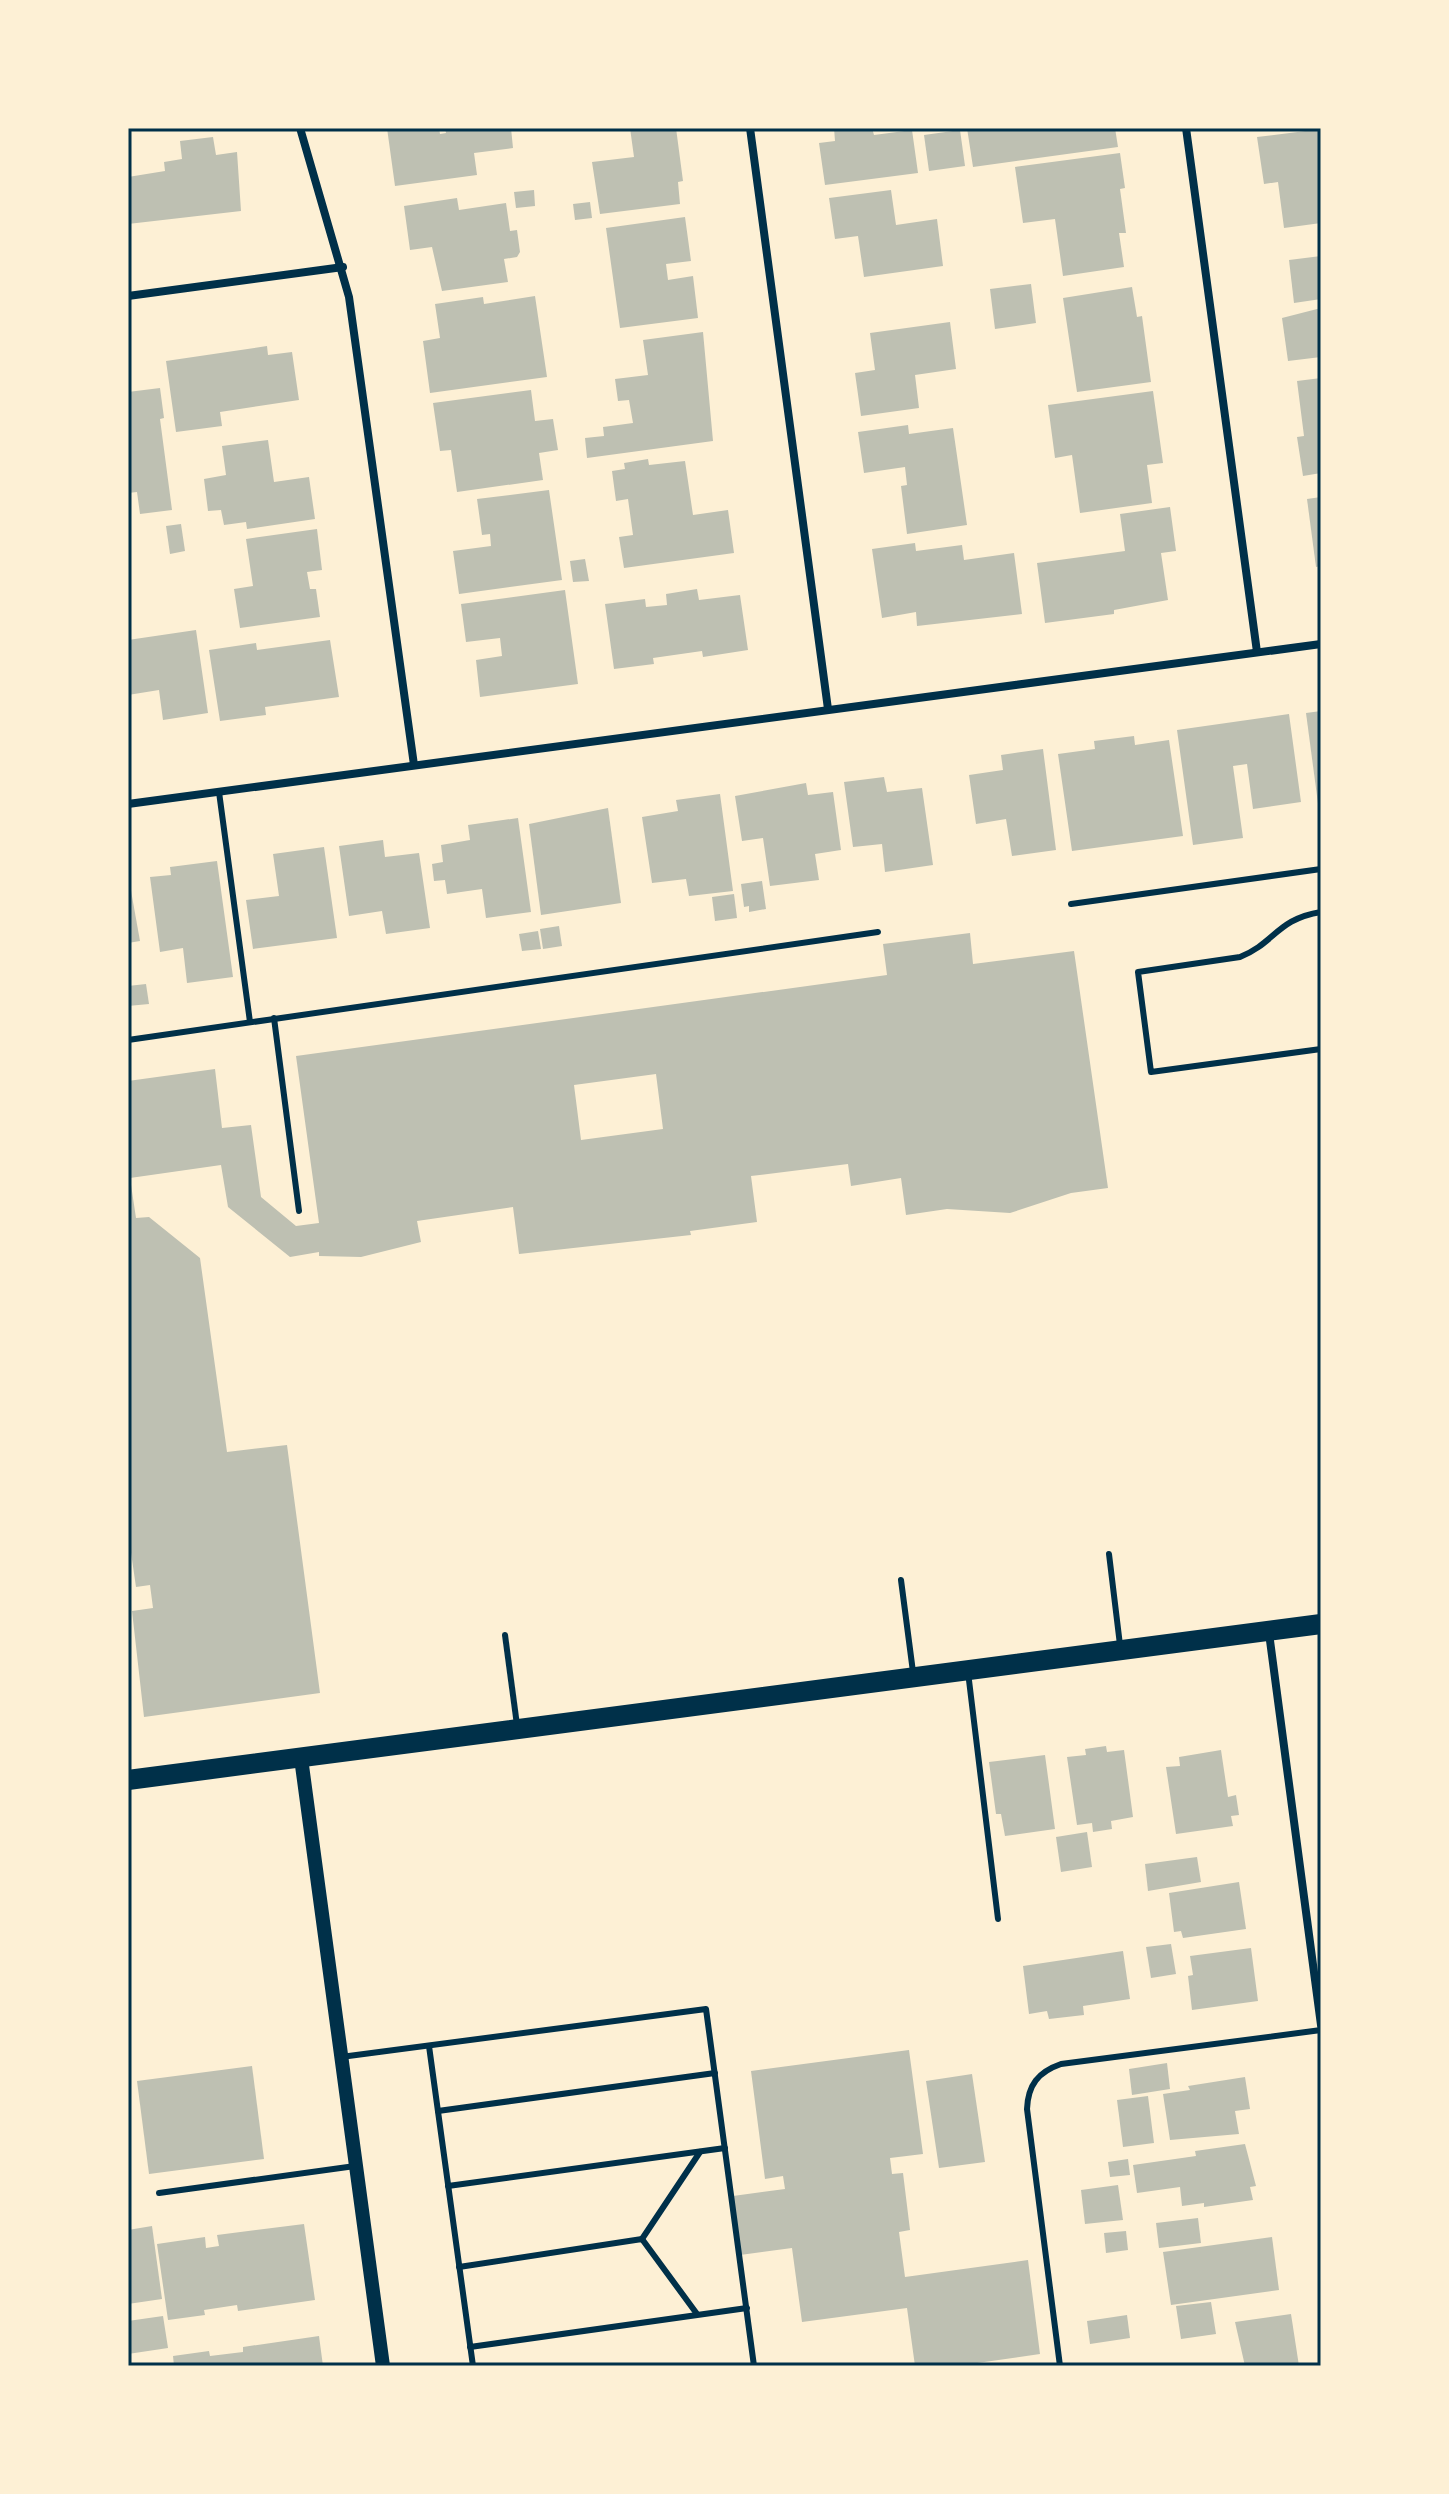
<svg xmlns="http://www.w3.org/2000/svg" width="1449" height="2494" viewBox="0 0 1449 2494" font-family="'DM Sans',sans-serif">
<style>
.building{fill:#bec0b2;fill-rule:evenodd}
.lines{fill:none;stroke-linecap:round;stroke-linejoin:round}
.service{stroke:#003049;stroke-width:6}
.minor{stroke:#003049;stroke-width:8}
.tertiary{stroke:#003049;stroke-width:14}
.primary{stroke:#003049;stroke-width:20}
.neatline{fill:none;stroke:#003049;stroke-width:3}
</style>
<rect width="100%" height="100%" fill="#fdf0d5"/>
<g class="building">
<path d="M387,128H439L440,134L446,133L445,128H511L513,148L474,153L477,175L395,186Z"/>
<path d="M630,128H676L683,181L678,182L680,204L600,214L592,162L634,157Z"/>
<path d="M834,128H872L874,135L912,130L918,173L825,185L819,143L835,141Z"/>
<path d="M967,128H1115L1118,147L973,167Z"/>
<path d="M1321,129V223L1284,228L1278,182L1264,184L1257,137Z"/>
<path d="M960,130L965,166L929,171L924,135Z"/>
<path d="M213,137L216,155L237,152L241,211L128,224V177L165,171L164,162L182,159L180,141Z"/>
<path d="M1120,153L1125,188L1120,189L1126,233H1119L1124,267L1063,276L1055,219L1023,223L1015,167Z"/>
<path d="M534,190L535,206L516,208L514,192Z"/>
<path d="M891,190L896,225L937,219L943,266L864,277L858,236L835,239L829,198Z"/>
<path d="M457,198L459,210L506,203L510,231L517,230L520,252L517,257L504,259L508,282L442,291L432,247L410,250L404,206Z"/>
<path d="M590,202L592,218L575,220L573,204Z"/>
<path d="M685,217L691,261L666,264L668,280L693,276L698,318L620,328L606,228Z"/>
<path d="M1321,256V299L1294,303L1289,260Z"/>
<path d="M1031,284L1036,323L995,329L990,289Z"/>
<path d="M1132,287L1137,317L1142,316L1151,382L1077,392L1063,298Z"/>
<path d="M535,296L547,377L430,393L423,341L440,338L435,304L483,297L484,304Z"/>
<path d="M1321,308V357L1288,361L1282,318Z"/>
<path d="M950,322L956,369L915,375L919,408L861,416L855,373L875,370L870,333Z"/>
<path d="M703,332L713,441L587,458L585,438L604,436L603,427L633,423L629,400L618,401L615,379L648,375L643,340Z"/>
<path d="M267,346L268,355L292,352L299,400L220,412L222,426L176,432L166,361Z"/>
<path d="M1321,378V473L1303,476L1297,437L1304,436L1297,381Z"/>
<path d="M160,388L164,418L160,419L172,510L140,514L137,492L128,493V392Z"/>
<path d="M531,390L535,421L553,419L558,450L539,453L543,480L457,492L451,450L440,451L433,403Z"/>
<path d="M1153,391L1163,463L1147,465L1152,503L1080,513L1072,455L1055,458L1048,405Z"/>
<path d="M908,425L909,434L953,428L967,525L907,534L901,486L907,485L905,467L864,473L858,432Z"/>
<path d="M268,440L274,482L309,477L315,519L247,529L246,522L224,525L221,510L208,511L204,479L226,475L222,446Z"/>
<path d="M648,459L649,465L685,461L693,515L728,510L734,553L624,568L619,537L633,535L628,499L616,501L612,471L625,469L624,463Z"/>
<path d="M549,490L562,580L459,594L453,551L491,546L490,534L482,535L477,499Z"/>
<path d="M1321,497V566L1316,567L1307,499Z"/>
<path d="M1170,507L1176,551L1161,553L1168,600L1114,610V614L1045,623L1037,563L1125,551L1120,514Z"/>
<path d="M181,524L185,551L170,554L166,526Z"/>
<path d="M317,529L322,570L307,572L310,589H316L320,617L240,628L234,589L253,586L246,539Z"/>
<path d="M915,543L916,551L962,545L964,560L1014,553L1022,614L917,626L916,612L882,618L872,549Z"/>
<path d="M585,559L589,581L573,582L570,561Z"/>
<path d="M697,589L699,600L740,595L748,650L703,657L702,651L653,658L654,664L614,669L605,604L645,599L646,607L667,605L666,594Z"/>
<path d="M565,590L578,684L480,697L476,660L502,656L500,638L466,642L461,604Z"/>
<path d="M196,630L208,713L163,720L159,690L128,695V640Z"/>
<path d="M330,640L339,697L265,707L266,715L220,721L209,650L256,643L257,650Z"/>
<path d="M1321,711V811H1319L1306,713Z"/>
<path d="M1289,714L1301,802L1253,809L1247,764L1233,766L1243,838L1193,845L1177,730Z"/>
<path d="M1134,736L1135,745L1169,740L1183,836L1072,851L1058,754L1095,749L1094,741Z"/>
<path d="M1043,749L1056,850L1012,856L1006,819L976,824L969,775L1003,770L1001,755Z"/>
<path d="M884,777L887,792L922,788L933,865L885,872L882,844L853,847L844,782Z"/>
<path d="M806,783L808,795L833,792L841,850L815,854L819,880L770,886L763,838L742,841L735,796Z"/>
<path d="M720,794L733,891L689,896L686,879L652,883L642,817L678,811L676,800Z"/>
<path d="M608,808L621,903L541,915L529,824Z"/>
<path d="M518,818L531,912L486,918L482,889L447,894L445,880L434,881L432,864L443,862L441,845L470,840L468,825Z"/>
<path d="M383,840L385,857L419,853L430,928L386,934L382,911L349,916L339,846Z"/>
<path d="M324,847L337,938L253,949L246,900L279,896L273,854Z"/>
<path d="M217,861L233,977L187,983L183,948L160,952L150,877L171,875L170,867Z"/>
<path d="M128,874L140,941L128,943Z"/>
<path d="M762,881L766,909L749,912V906L744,907L741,884Z"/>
<path d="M734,894L737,918L715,921L712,897Z"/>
<path d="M559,926L562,946L543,949L540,929Z"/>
<path d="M538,931L541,949L522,951L519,934Z"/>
<path d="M970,933L973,964L1074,951L1108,1188L1071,1193L1010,1213L947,1209L906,1215L901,1178L851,1186L848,1164L751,1176L757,1222L690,1231L691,1235L519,1254L513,1207L417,1221L421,1242L361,1257L319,1256V1252L290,1257L228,1207L221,1165L130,1178L136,1218L149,1217L200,1258L227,1452L287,1445L320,1693L144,1717L132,1611L153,1608L150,1585L136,1587L128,1532V1081L215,1069L222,1128L251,1125L261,1197L296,1226L319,1223L296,1056L887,975L883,944ZM656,1074L663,1129L581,1140L574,1085Z"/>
<path d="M146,984L149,1004L128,1006V986Z"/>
<path d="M1106,1746L1107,1752L1124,1750L1133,1817L1111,1821L1112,1829L1093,1832L1092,1823L1077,1825L1067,1757L1086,1755L1085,1749Z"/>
<path d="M1221,1750L1228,1797L1236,1795L1239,1815L1231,1816L1233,1826L1176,1834L1166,1767L1180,1766L1179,1757Z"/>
<path d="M1045,1755L1055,1829L1005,1836L1001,1814H996L989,1762Z"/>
<path d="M1087,1832L1092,1867L1061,1872L1056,1837Z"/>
<path d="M1197,1857L1201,1882L1148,1891L1145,1864Z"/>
<path d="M1239,1882L1246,1929L1183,1938L1181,1931L1174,1932L1169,1893Z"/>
<path d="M1171,1944L1176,1974L1151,1978L1146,1947Z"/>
<path d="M1251,1948L1258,2001L1192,2010L1188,1976L1193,1975L1190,1956Z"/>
<path d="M1123,1951L1130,1999L1083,2006L1084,2015L1049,2019L1047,2011L1029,2014L1023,1966Z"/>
<path d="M909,2050L923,2154L890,2158L892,2174L903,2173L910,2230L899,2232L905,2277L1028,2260L1040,2354L956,2366H915L907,2308L802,2322L792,2248L740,2255L733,2196L785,2189L783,2176L765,2179L751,2071Z"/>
<path d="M1167,2063L1170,2089L1132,2095L1129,2069Z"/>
<path d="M252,2066L264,2159L149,2174L137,2081Z"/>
<path d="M972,2074L985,2162L939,2168L926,2081Z"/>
<path d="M1245,2077L1250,2109L1235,2111L1239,2134L1170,2140L1163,2094L1190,2090L1188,2086Z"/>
<path d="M1148,2096L1154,2143L1123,2147L1117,2100Z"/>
<path d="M1245,2144L1256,2186L1250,2187L1253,2200L1204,2207V2203L1182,2206L1180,2187L1137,2193L1133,2165L1196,2156L1195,2151Z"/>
<path d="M1128,2159L1130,2175L1110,2177L1108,2162Z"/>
<path d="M1118,2185L1123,2220L1085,2224L1081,2190Z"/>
<path d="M1198,2218L1201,2243L1159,2248L1156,2223Z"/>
<path d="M304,2224L315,2300L238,2311L237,2305L204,2310L205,2315L168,2320L157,2244L205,2237L206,2248L219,2246L217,2235Z"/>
<path d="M152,2226L162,2299L128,2304V2230Z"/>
<path d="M1126,2231L1128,2250L1106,2253L1104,2233Z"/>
<path d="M1272,2237L1279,2290L1171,2305L1163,2252Z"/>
<path d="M1211,2302L1216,2334L1181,2339L1176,2306Z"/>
<path d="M1291,2314L1299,2366H1245L1235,2322Z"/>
<path d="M1127,2315L1130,2338L1090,2344L1087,2321Z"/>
<path d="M163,2316L168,2348L128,2354V2321Z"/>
<path d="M319,2336L323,2366H174L173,2356L209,2351L210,2356L243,2352V2347Z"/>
</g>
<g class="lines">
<g class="service">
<path d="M219,792L250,1022"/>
<path d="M1071,904L1321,869"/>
<path d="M1321,912C1277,919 1275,943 1240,957L1138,972L1151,1072L1321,1049"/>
<path d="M274,1018L299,1211"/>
<path d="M128,1040L878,932"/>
<path d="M1109,1554L1120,1645"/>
<path d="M901,1580L913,1672"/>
<path d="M505,1635L517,1725"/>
<path d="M968,1672L998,1919"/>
<path d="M429,2046L473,2366"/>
<path d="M341,2057L706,2009L754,2366"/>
<path d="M438,2111L715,2073"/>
<path d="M448,2186L725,2148"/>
<path d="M159,2193L355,2166"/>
<path d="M642,2239L700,2152"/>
<path d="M459,2267L642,2239L697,2314"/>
<path d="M470,2347L747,2308"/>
<path d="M1060,2366L1027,2109C1028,2085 1038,2072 1061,2064L1321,2030"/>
</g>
<g class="minor">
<path d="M300,128L349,297L414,765"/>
<path d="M750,128L828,709"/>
<path d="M1186,128L1257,652"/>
<path d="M128,296L343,267"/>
<path d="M128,804L1321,644"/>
<path d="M1269,1633L1321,2025"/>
</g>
<path class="tertiary" d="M301,1758L383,2366"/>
<path class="primary" d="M128,1780L1321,1624"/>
</g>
<rect width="1449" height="2494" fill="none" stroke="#fdf0d5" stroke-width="260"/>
<rect x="130" y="130" width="1189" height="2234" class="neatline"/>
</svg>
